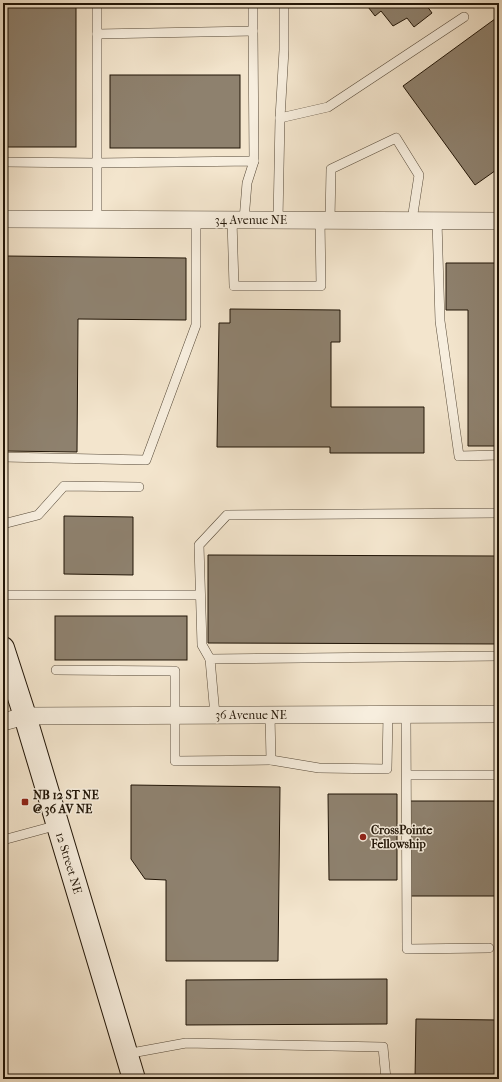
<svg xmlns="http://www.w3.org/2000/svg" width="502" height="1082" viewBox="0 0 502 1082" font-family="'IM FELL French Canon',serif">
<style>
.building{fill:#8e816e;stroke:#211507}
.lines{fill:none;stroke-linecap:round;stroke-linejoin:round}
.lane-casing{stroke:#564938;stroke-width:10}
.street-casing{stroke:#564938;stroke-width:18}
.secondary-casing{stroke:#211507;stroke-width:24}
.lane{stroke:#f7eede;stroke-width:9}
.street{stroke:#f7eede;stroke-width:17}
.secondary{stroke:#f7eede;stroke-width:22}
.poi-dot{fill:#8f2418;stroke:#f7eede;stroke-width:1.5}
.labels{text-anchor:middle;dominant-baseline:central;stroke-width:3;stroke-linejoin:round;paint-order:stroke}
.street-label{font-size:12px;fill:#211507;stroke:#f7eede}
.poi-label{font-size:12px;font-weight:bold;fill:#211507;stroke:#f7eede;text-anchor:start}
</style>
<rect width="100%" height="100%" fill="#f3e5cd"/>
<filter id="stains"><feTurbulence type="fractalNoise" baseFrequency=".005" numOctaves="4"/><feColorMatrix values="0 0 0 0 .2 0 0 0 0 .09 0 0 0 0 .02 0 0 0 .5 -.17"/></filter>
<radialGradient id="worn" r=".72"><stop offset=".6" stop-color="#630" stop-opacity="0"/><stop offset="1" stop-color="#630" stop-opacity=".3"/></radialGradient>
<g class="building">
<rect x="3" y="3" width="73" height="144"/>
<path d="M365,3H431L427,6L432,13L414,27L407,18L393,26L381,11L375,16Z"/>
<path d="M452,3H460L454,7Z"/>
<path d="M499,16V168L475,185L403,86Z"/>
<rect x="110" y="75" width="130" height="73"/>
<path d="M6,256L186,258V320L78,319L77,452L4,451Z"/>
<path d="M446,263H499V446H468V310H446Z"/>
<path d="M230,309L340,310V342H331V407H424V453H330V447H217L219,323H230Z"/>
<path d="M64,516L133,517V575L64,574Z"/>
<path d="M208,555L499,556V644L208,643Z"/>
<rect x="55" y="616" width="132" height="44"/>
<path d="M131,785L280,787L278,961H166V880L145,879L131,859Z"/>
<path d="M328,794H397V880H329Z"/>
<rect x="410" y="801" width="89" height="95"/>
<path d="M387,979V1024L186,1025V980Z"/>
<path d="M416,1019L499,1020V1079H415Z"/>
</g>
<g class="lines">
<defs>
<g id="lane">
<path d="M97,3V219"/>
<path d="M253,31L254,161"/>
<path d="M97,34L253,31V3"/>
<path d="M280,118L284,50V3"/>
<path d="M3,162L97,163L254,161L247,183L244,220"/>
<path d="M232,220L234,286H321L320,220"/>
<path d="M278,220L280,118L328,107L464,17"/>
<path d="M330,220L331,169L396,138L419,175L412,220"/>
<path d="M437,221L440,321L459,456L499,455"/>
<path d="M3,457L146,460L196,325V220"/>
<path d="M3,524L38,515L64,486L139,487"/>
<path d="M3,595H200"/>
<path d="M210,659L202,645L199,545L227,515L499,513"/>
<path d="M56,670L175,671V761L271,760L270,715"/>
<path d="M406,714L407,949L489,948"/>
<path d="M215,715L210,659L499,656"/>
<path d="M271,760L319,768L387,769L388,714"/>
<path d="M407,775H499"/>
<path d="M3,840L58,825"/>
<path d="M126,1054L186,1043L383,1047L386,1079"/>
</g>
<g id="street">
<path d="M3,219L499,221"/>
<path d="M3,722L25,716L499,714"/>
</g>
<path id="secondary" d="M3,648L25,716L134,1079"/>
</defs>
<use href="#lane" class="lane-casing"/>
<use href="#street" class="street-casing"/>
<use href="#secondary" class="secondary-casing"/>
<use href="#lane" class="lane"/>
<use href="#street" class="street"/>
<use href="#secondary" class="secondary"/>
</g>
<g class="poi-dot">
<rect x="21" y="798" width="8" height="8" rx="2"/>
<circle cx="363" cy="837" r="4"/>
</g>
<g class="labels">
<g class="street-label">
<text x="251" y="220">34 Avenue NE</text>
<text x="251" y="715">36 Avenue NE</text>
<text transform="translate(69 863) rotate(73)">12 Street NE</text>
</g>
<g class="poi-label">
<text x="33" y="795">NB 12 ST NE<tspan x="33" dy="14">@ 36 AV NE</tspan></text>
<text x="371" y="830">CrossPointe<tspan x="371" dy="14">Fellowship</tspan></text>
</g>
</g>
<rect width="502" height="1082" fill="none" stroke="#f3e5cd" stroke-width="16"/>
<rect x="4" y="4" width="494" height="1074" fill="none" stroke="#211507" stroke-width="2"/>
<rect x="8" y="8" width="486" height="1066" fill="none" stroke="#211507"/>
<rect width="100%" height="100%" filter="url(#stains)"/>
<rect width="100%" height="100%" fill="url(#worn)"/>
</svg>
